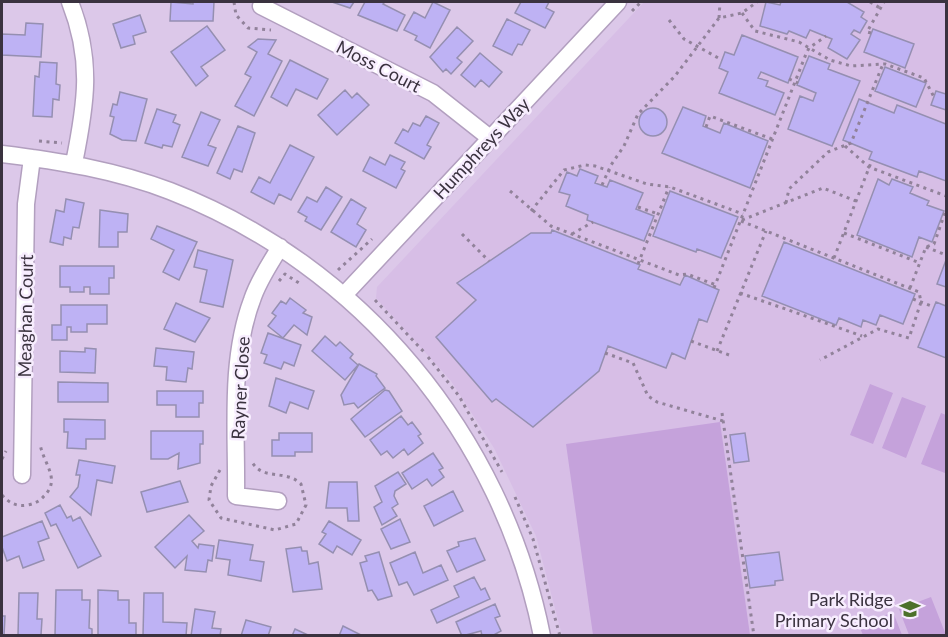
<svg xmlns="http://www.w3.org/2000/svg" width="948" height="637" font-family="Lato,sans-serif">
<rect width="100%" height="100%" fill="#dcc8e9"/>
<!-- built -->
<path fill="#d7bee6" d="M644,2H946V635H562L536,536L494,448L451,381L376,298L377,287Z"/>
<!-- green -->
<path fill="#c5a2db" d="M870,384L893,393L873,444L850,435Z
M902,397L926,406L906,458L882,448Z
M941,413L946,415L945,473L921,464Z
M720,422L750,635H593L566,444Z
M931,597L946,635H909L899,609Z
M893,612L902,635H863L859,626Z"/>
<!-- building -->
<path fill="#beb2f4" stroke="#958fb1" stroke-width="1.5" d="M171,2L193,4V2H214L213,21H170Z
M332,2H354L350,8Z
M365,2H385L383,4L405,15L397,31L358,15Z
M433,2L450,10L430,48L415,40L417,36L404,30L414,12L425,18Z
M521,2H549L546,8L554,12L545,28L515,13Z
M766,2L780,5L781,2H847L864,12L861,17L867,21L860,33L854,30L851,34L860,40L847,59L828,48L832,39L810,30L806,38L789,31L787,34L760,26Z
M140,15L146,32L133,36L135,44L121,48L113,24Z
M507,19L530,30L522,45L518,44L512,55L493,46Z
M26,23L43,24L41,57L2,55V34L25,35Z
M207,26L225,50L201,67L208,76L196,86L171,52Z
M457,27L473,41L457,58L462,62L451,74L446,69L443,72L430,57Z
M873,29L914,44L905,68L864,52Z
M742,35L798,57L788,83L761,72L758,78L768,81L766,86L784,93L775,115L719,93L728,72L719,68L725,52L734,55Z
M258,39L276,40L268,54L282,61L254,116L235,106L251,77L245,74L257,52L248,47Z
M480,53L502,72L489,87L481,80L475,87L461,75Z
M809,56L830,64L828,69L860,81L832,146L788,129L800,96L813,101L816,93L797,85Z
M290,60L328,79L317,99L296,89L287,106L271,97Z
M40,62L57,63L56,84L60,85L59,100L53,99L52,117L33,116L35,76L39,77Z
M885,67L926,83L916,107L875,91Z
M345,90L352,98L357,93L369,105L337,135L318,115Z
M936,91L946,94V110L931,105Z
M120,92L147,99L136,141L122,140L110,134L114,117L110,116L113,104L117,105Z
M859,99L894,113L897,105L946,124V181L919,171L917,177L869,159L872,152L843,140Z
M683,107L706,116L703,126L720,133L724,123L768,141L750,188L662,153Z
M639 122a14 14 0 1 1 28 0a14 14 0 1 1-28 0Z
M157,109L176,115L173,122L180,125L172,147L163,145L162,148L145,143Z
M201,112L220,120L208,145L216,148L208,166L182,157Z
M426,116L439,123L427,145L431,147L424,159L395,143L403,129L408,132L413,123L420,126Z
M238,126L255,133L242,172L234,169L230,179L217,173Z
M290,145L314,157L291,200L279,194L274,204L251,192L259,177L270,183Z
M390,155L405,162L401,169L405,171L396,188L363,171L370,157L385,165Z
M580,169L598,176L595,183L607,187L610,180L643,193L636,209L654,216L644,241L587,220L588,215L566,206L570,195L559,192L567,172L577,176Z
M878,179L889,185L892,179L913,187L910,193L929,201L927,205L944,211L932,242L919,237L912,257L857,235Z
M326,187L342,197L321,230L305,221L307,217L298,212L307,197L317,202Z
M670,191L738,217L721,258L697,249L696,252L653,236Z
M66,199L84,203L79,228L73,227L71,239L64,237L63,245L50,242L56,210L64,212Z
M351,199L366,208L357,224L366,230L356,247L331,232Z
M100,210L128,214L127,232H118V247H99Z
M157,226L197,242L179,280L163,272L174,250L151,239Z
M552,230L640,265L638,269L680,285L685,275L719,290L707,322L699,319L685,359L672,353L666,368L608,346L599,371L533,427L496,399L492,402L436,337L476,300L457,283L531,233H551Z
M784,242L915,294L903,324L880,315L876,325L863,320L861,327L839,318L836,325L762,296Z
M198,250L233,260L223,307L200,302L207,270L194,267Z
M946,260V287L937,284Z
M60,266H114V278H109V294H90V287H84V292H70V287H60Z
M290,298L306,310L303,313L312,317L307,335L294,325L283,338L268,326L276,316L272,313L281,301L286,304Z
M936,302L946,306V358L918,347Z
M176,303L210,318L195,342L164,329Z
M61,305H107V324H87V332H71V327H67V340H52V325H61Z
M268,333L301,345L294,366L284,362L281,369L264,363L267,355L261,353Z
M325,336L336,346L340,342L353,354L350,358L358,365L345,380L312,351Z
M85,348L96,349L95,373L60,372V351L85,352Z
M156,348L194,352L192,369L188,368L186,382L166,380L167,367L154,366Z
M359,364L377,374L376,376L385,388L358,408L354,403L344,405L341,395Z
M276,378L314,391L308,409L290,402L286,413L269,406Z
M58,382L108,383V402H58Z
M385,390L389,391L402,411L365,437L351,419Z
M157,391H203V403H199V417H176V405H157Z
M401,416L408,425L412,422L421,434L418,436L423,443L408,455L404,449L393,458L387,451L381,455L370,440Z
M64,419L105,420V439H86V449L67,448L68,432H64Z
M151,431H203V444H200V463L178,469L179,453L168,459H151Z
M279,433H312V452H295V456H272V440H279Z
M745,433L749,461L734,463L730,435Z
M433,453L443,468L439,470L444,477L432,486L427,479L412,489L402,473Z
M79,460L115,466L112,483L97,480L91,515L70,497L78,487L80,475H76Z
M398,472L406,484L395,491L394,496L398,504L392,508L397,516L382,525L374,507L382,502L375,486Z
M180,481L188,502L147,512L141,492Z
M329,482H357L359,521H348L347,508H326Z
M453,491L463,511L434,526L424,506Z
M60,505L67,518L71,516L73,521L80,517L101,556L78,568L56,524L51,526L45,513Z
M189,515L204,531L192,541L198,548L199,544L214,546L212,561L208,560L206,572L185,570L187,556L175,568L155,547Z
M400,519L410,542L391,549L381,529Z
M42,521L49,538L38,542L44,560L23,568L19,556L7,561L2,547V537Z
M329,521L361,540L352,555L337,546L333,553L319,544L326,534L322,532Z
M475,538L485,560L457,572L447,551L459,546L458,542Z
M219,540L253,545L250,560L264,562L261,581L228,575L230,560L216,558Z
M301,547L302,551H307L309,564L318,562L322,589L293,592L286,549Z
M379,552L392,596L378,600L372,590L368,591L360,563L367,561L365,556Z
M415,552L423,573L441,565L448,580L414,595L407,582L399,585L390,563Z
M779,552L783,580L775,581V585L750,588L745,556Z
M474,577L481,590L485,588L490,599L437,623L431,610L459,597L454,586Z
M56,590H82V600H90L89,628L92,629V636H55Z
M98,590L118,591V600H129V623H136V636H98Z
M19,593H38L37,619H42L41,635L18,636Z
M144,593H163V622L187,623L186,636H143Z
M495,604L500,616L495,618L501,631L492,636H482L481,631L462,636L456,622Z
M195,609L215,612L212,628L221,629L220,636H191Z
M2,616H5L4,636H2Z
M246,620L271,627L268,636H241Z
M343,626L361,635V636H339Z
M295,629L310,636H292Z"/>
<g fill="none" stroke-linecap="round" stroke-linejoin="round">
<!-- street casing -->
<g stroke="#b29fbf" stroke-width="19">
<path id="street" d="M70,2C93,60 86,104 74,163
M261,6L433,93L490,138
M2,154C59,161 115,170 170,191C361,265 502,435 542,636
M344,295L618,2
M22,475L26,204L32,158
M278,501L236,496C237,432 229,361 252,300C258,281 270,264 280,247"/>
</g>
<!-- path -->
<path stroke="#91829a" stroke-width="3" stroke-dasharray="3 4.5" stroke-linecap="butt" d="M234,2L236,15L248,28L271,30
M870,2L880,8
M632,11L641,2
M742,13L755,31L799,42L830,60L851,66L885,64L924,78L934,97
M719,18L720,2
M669,20L684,39L722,60
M871,33L867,32L884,2
M789,79L798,83
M706,127L710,116L772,139
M39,141L62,143
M845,146L869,167L946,196
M602,185L611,165L624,146L638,114L675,76L719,18L742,13L757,2
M510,191L551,226L679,275L687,274L716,285
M786,203L789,189L828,152L851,143L883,64
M638,207L658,214
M531,211L564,170L585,165L595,166L647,184L670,187L743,214
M742,220L823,188L856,201
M741,221L919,292L921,302L909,338L878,329L820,360
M844,233L920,263
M462,234L489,261
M572,234L593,222
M926,247L946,255
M834,258L872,160
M638,264L669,187
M338,270L372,239
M279,281L285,274L302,285
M714,288L806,54L809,48L826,36
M910,288L926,247L934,244L946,210
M740,293L862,336
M913,299L934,307
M375,300L424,352
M691,341L729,355
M717,351L766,231
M605,353L633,363L648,396L657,402L723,421
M428,357L459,396L502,472
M722,413L754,636
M2,459L6,451
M220,470L211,486L209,500L221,518L275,530L296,524L306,505L301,484C286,469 263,481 252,462
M2,495C9,503 17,507 27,505C34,504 40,501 44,496C62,479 42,462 40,443
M515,497L533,539L560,636"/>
<!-- street -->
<use href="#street" stroke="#fff" stroke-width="16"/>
</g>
<!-- icons -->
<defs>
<g id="school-bare" transform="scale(1.62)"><path d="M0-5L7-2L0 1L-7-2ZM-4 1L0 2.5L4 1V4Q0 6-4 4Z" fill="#4c712b" stroke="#f7edfe" stroke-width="2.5" paint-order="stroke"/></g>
</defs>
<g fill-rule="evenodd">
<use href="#school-bare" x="910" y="609"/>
</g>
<g text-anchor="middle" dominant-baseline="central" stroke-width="5" stroke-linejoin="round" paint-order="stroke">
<!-- street labels -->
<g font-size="18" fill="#3a323f" stroke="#f7edfe">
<text transform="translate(379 66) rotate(27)">Moss Court</text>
<text transform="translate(481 148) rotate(-47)">Humphreys Way</text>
<text transform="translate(25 316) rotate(-89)">Meaghan Court</text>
<text transform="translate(240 388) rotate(-87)">Rayner Close</text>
</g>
<!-- poi labels -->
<g font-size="18" fill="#3a323f" stroke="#f7edfe" text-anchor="end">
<text x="893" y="599">Park Ridge<tspan x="893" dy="21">Primary School</tspan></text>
</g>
</g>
<!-- border -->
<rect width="948" height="637" fill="none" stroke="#3a323f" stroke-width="6"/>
</svg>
